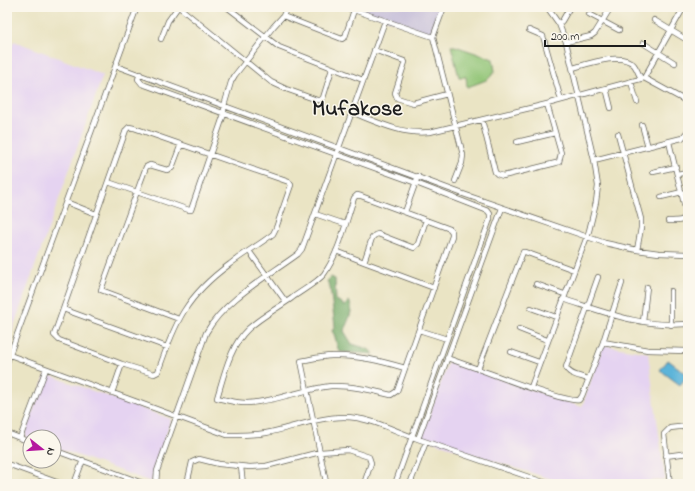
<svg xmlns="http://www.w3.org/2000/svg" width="695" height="491" font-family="'Indie Flower',sans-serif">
<rect width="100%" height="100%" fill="#fbf7ec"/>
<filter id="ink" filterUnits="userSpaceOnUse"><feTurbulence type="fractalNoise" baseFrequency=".025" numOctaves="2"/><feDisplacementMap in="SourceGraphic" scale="8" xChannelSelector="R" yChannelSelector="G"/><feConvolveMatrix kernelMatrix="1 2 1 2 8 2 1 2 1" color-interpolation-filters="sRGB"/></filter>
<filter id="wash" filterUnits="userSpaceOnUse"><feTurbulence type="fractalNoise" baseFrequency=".012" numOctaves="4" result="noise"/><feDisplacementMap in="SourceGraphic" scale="16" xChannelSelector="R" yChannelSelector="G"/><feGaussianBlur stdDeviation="0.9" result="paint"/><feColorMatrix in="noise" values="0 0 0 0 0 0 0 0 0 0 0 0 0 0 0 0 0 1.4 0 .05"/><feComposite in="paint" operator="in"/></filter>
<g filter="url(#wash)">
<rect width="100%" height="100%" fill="#eae4c4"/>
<!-- built -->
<path fill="#e5d3f1" d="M14,41L103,75L7,345V59Z
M603,345L648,353L665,479L631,484H567L421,438L448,363L450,361L582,407Z
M46,374L171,419L151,482L54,447V437H30V439L26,437L25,433Z"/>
<!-- industrial -->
<path fill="#c7c0d9" d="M351,7H441L431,35Z"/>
<!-- green -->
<path fill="#91c476" stroke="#567049" d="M451,46H455L493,59L495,71C493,73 491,77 488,79C487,80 468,87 467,87L466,77H459Z"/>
<!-- forest -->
<path fill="#74aa67" stroke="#486342" d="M331,277L335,279L336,300L342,303L344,307L349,301C355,310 347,322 344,331L352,344L368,349L374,354L340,352C335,346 337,337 332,331L335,326L330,287L327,281Z"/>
<!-- water -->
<path fill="#5cb4d9" stroke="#3c687a" d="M668,360L688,375L680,385L660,370Z"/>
</g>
<g filter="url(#ink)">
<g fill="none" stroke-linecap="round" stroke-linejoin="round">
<!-- minor casing -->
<g stroke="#646257" stroke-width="6">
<path id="minor" d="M179,7L271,82L286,89L317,100H320L323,98L332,69
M227,7L279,47L363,80
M345,7L433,37
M444,7L433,37L463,155L462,163L455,181
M629,7L632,9
M589,14L619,30
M283,16L342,39L345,37L355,7
M654,20L687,40
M559,24L562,21L570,7
M529,30L543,36L561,100
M161,39L168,21L178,7
M566,42L591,36L595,33L611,7
M643,43L675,63
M374,50L404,61L405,62L395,93L397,98L413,103L447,94
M116,66L466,195L605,243L637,250L659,253L688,254
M573,68C587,64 622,51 634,65C637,69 639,75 641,79
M140,74L138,79L142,84L145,85L416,183L488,211L490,214V219L395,484
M644,78L684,7
M631,82L637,102
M606,88L611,108
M351,112C377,122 402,135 430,132L547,104L644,78L688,102
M482,120L495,172L497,174L503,176L556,163L559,162L561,153L547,104
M642,125L648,147
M129,127L134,128L289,182L291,185L276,228L273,234C259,245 244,253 230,264C186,296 175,322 158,372L154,374L122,364L59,340L54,335L126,130Z
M618,134L641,219V228L637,250
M517,142L555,133
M594,160L682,138L688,131
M653,172L676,167
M677,174L688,172
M108,182L189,210H191L224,114V106L231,82L235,75L273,27L283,16L287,7
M357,195L361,196L450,229L452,232V236L397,391L391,395C372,390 351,385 331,386C303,389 275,402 247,403C236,403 227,400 217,398C224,375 230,346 248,329C261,317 278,308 292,298C301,291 318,282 324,274C339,253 346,222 354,198Z
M661,197L682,192
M66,202L96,214
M405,212L418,176
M315,214L345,224
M668,221C675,221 683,222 687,216L669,142
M249,251L286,302
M336,251L364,262L372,238L375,235L378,234L414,248L418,244L426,220
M364,262L434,288
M536,284L564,294
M671,291V325
M563,299C607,313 640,327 688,324
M531,308L556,317
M63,309L167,347
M179,319L101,290L146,167L150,165L167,170L172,168L181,144
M643,322L647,287
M519,329L547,340
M419,330L447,339
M603,342L648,350L688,351
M511,352L539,362
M7,354L227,435C240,435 253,435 266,433C292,428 318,417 344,417C370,417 394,431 418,439L502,208
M447,358L478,369L523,252H525L574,270
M7,362L137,7
M478,369C495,375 566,403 579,400L582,396L603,342L622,283
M588,379C581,376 568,375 566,367L598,277
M531,387L589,231L596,202L598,186L594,160L566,42L559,24L547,7
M112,393L122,364
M7,433L30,442
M20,438L46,369
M418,439L549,484
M54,450L145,484
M666,456L688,453
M241,467L243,484
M7,468L10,465L62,484
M74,484L83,460
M156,484L157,471L206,333C225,299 267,277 298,254L302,249L385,21
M187,484L192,462L199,459L219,464L250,467L266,466L320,452L348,450L369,457L371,463L364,484
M318,484L326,482
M328,484L326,482L301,361C311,359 322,356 332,356C357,355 381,361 405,368
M410,484L426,442
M442,484L445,483L448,484
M670,484L664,434L670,428L688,426
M684,484L688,483"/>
</g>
<!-- minor -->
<use href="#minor" stroke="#fff" stroke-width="4.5"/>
</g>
</g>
<g text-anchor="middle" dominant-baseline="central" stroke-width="3" stroke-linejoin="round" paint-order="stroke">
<!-- district labels -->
<g font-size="22" font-weight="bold" fill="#1c1c1c" stroke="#fbf7ec">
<text x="357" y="110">Mufakose</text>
</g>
</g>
<!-- margin -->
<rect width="695" height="491" fill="none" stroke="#fbf7ec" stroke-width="24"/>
<!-- north arrow -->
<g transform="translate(42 449) rotate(107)"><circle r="19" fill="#fbf7ec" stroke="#a29f99"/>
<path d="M0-3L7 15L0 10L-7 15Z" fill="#b5179e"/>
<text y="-6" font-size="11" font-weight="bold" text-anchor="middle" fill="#1c1c1c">N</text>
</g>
<!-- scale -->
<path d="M545 40v6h100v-6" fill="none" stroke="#1c1c1c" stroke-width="2"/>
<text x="551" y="40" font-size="12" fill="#1c1c1c" stroke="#fbf7ec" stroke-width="3" paint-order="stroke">200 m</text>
</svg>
